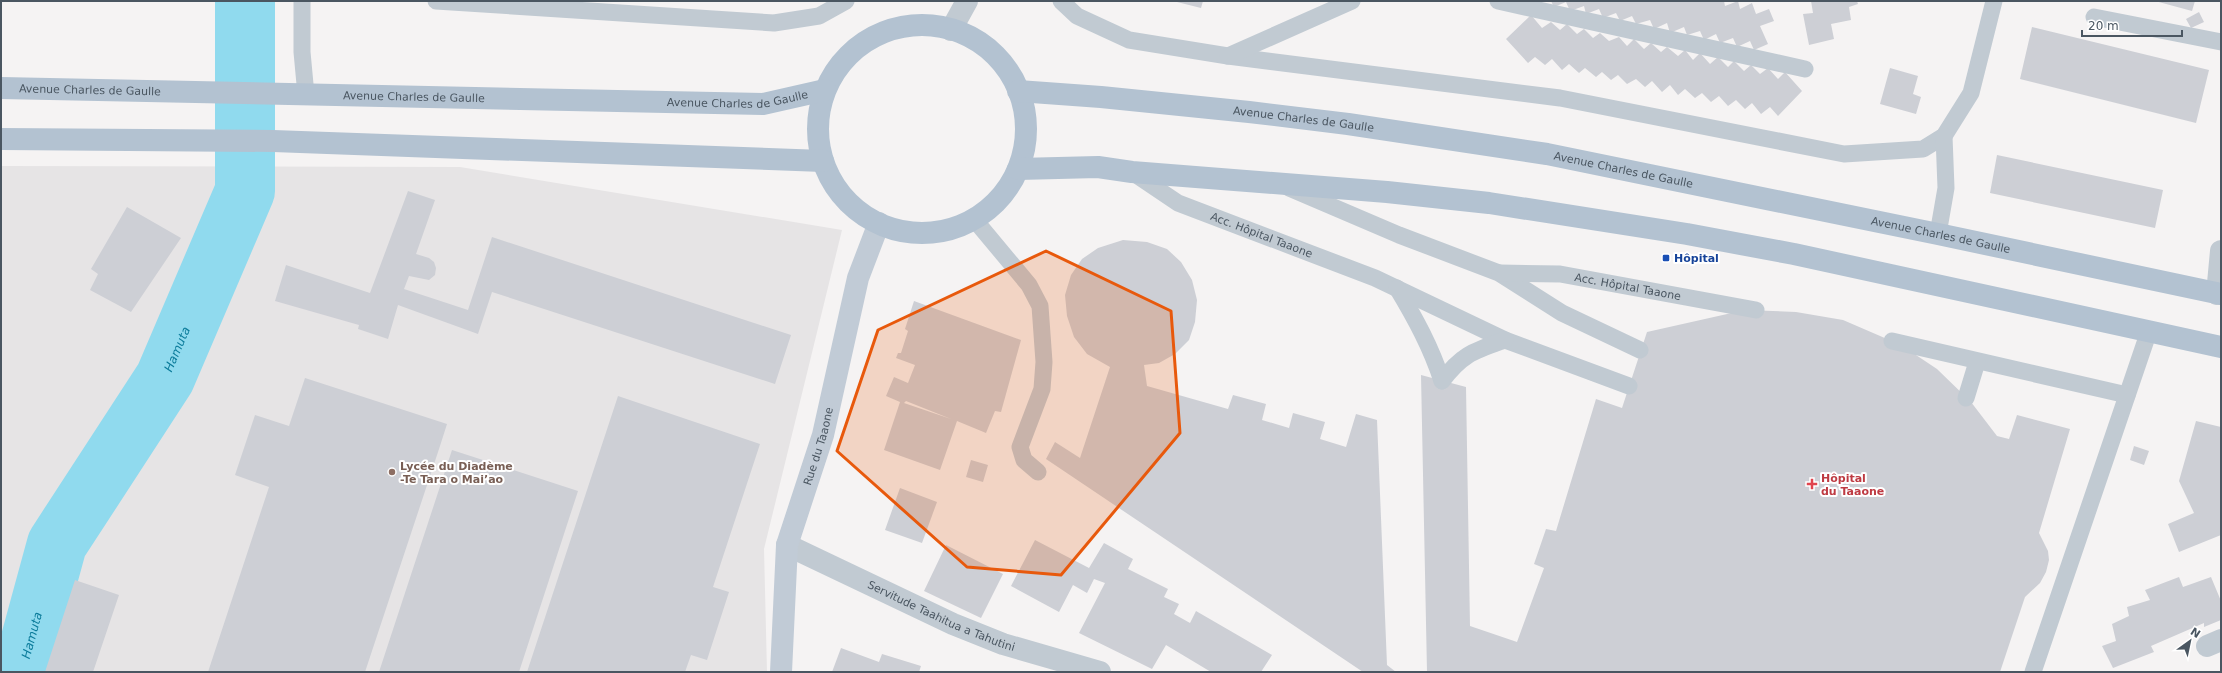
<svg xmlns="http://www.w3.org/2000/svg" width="2222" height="673" font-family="'DejaVu Sans',sans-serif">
<rect width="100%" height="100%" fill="#f5f3f3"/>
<!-- education -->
<path fill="#e6e4e5" d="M1,166L460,167L842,230L764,549L767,672H1Z"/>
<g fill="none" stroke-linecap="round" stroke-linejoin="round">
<!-- river -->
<path stroke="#90daee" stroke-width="60" id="s1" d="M22,672L57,544L165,378L245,191V1"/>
</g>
<!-- building -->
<path fill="#cdcfd5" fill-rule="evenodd" d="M1173,1H1203L1201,8Z
M1551,1H1724L1725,6L1738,1L1740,9L1752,3L1756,14L1769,9L1774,21L1760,26L1768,44L1754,50L1750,41L1737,47L1733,38L1720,43L1716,34L1704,40L1700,31L1687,35L1684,27L1670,33L1667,23L1654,29L1650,20L1636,24L1632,16L1620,21L1616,13L1603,18L1599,9L1586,14L1584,6L1570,11L1566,2L1554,7Z
M1811,1H1857L1858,4L1849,7L1851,20L1831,24L1834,39L1809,45L1803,14L1813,13Z
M2155,1H2195L2192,11Z
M2199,12L2204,22L2191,28L2186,19Z
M1531,15L1542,28L1551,22L1560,30L1567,24L1577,34L1584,29L1593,38L1600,33L1609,41L1619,37L1627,46L1634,39L1644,49L1651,43L1661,52L1667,47L1678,56L1685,50L1693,60L1700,53L1710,64L1718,57L1728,67L1734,61L1744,71L1751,65L1760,74L1768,68L1778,79L1785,72L1802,91L1778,116L1770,107L1761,114L1752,103L1745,109L1736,100L1728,106L1719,96L1711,102L1702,93L1695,98L1685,89L1678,95L1670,85L1662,92L1652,81L1645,87L1636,79L1627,84L1618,75L1611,80L1602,72L1596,77L1585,68L1579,73L1569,64L1562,70L1552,59L1545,65L1535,57L1528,63L1506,39Z
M2032,27L2209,70L2196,123L2020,79Z
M1890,68L1918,76L1913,94L1921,97L1916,114L1880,104Z
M1997,155L2163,190L2155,228L1990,193Z
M408,191L435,200L416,254L429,258L434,262L436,268L435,275L429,280L409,276L404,289L468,310L492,237L791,335L775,384L492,292L478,334L398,305L388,339L358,329L359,325L275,301L286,265L370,293Z
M127,207L181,238L131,312L90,290L98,274L91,269Z
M1123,240L1147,242L1167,249L1181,262L1192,280L1197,300L1195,322L1189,340L1175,354L1159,363L1144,365L1147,386L1228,409L1233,395L1266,404L1262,420L1289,428L1293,413L1325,422L1320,439L1346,447L1356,414L1377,420L1387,665L1396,672H1363L1046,459L1055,442L1080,458L1110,367L1087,354L1074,337L1067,316L1065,295L1071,275L1082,259L1098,248Z
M914,301L1021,340L1001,412L995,411L986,433L957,421L940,470L884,450L900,402L886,396L894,377L908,383L915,365L896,358L898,353H901L908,331L905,329ZM906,401L951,419L904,403Z
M1745,310L1796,312L1843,320L1901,345L1937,369L1971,402L1997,436L2009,439L2017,415L2070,429L2039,533L2048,551L2049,560L2046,572L2040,583L2025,597L2000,672H1427L1421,375L1466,387L1470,626L1517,642L1544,568L1534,564L1546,529L1556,531L1596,399L1622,408L1647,332Z
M305,378L447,424L440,446L365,672H208L269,487L235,475L255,415L289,426Z
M618,396L760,444L713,587L729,592L707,660L691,655L685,672H527Z
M2196,421L2221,427V535L2179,552L2168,524L2194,513L2179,481Z
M2134,446L2149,451L2144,465L2130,460Z
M452,450L578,491L519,672H379Z
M971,460L988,465L983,482L966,477Z
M900,488L937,502L922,543L885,530Z
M1035,540L1089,568L1104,543L1133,559L1128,569L1168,589L1164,597L1179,604L1174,614L1190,623L1196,611L1272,655L1261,672H1211L1166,645L1152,669L1079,633L1105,583L1094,579L1087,593L1073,585L1059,612L1011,586Z
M946,545L1003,574L981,618L924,591Z
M2179,577L2183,587L2211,577L2221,601V620L2204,627V623L2151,646L2154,652L2113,668L2102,646L2116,641L2112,624L2129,616L2127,607L2150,600L2145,590Z
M75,580L119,595L93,672H45Z
M841,648L879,662L882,654L921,666L919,672H832Z"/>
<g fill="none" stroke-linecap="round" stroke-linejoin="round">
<!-- service -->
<g stroke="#c1cad2" stroke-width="17">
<path d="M302,1V52L306,95"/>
<path d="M436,1L774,23L819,16L846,1"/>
<path d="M1061,1L1077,16L1129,40L1228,56L1560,98L1844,154L1923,149L1944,136L1971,93L1994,1"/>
<path d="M1498,1L1805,69"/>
<path d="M2094,17L2221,42"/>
<path d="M1228,56L1352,1"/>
<path id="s2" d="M1132,172L1178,203L1375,278L1505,340L1629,386"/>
<path d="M1289,188L1399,235L1499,273L1562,313L1640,350"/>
<path d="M974,219L1029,285L1040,306L1044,362L1042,389L1020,447L1024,460L1038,472"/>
<path d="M1938,234L1946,188L1944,136"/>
<path id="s3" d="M1500,273L1560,274L1756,310"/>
<path d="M1397,288C1415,318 1431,347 1442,381"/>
<path d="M1892,341L2127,395"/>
<path d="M1442,381C1462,354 1474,351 1505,340"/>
<path d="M1966,398L1977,362"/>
<path d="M2033,672L2149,331"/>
</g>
<!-- minor -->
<g stroke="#c1cad2" stroke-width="22">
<path d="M951,30L967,1"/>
<path d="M2217,294L2221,251"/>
<path id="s4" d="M787,545L953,624L1003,644L1100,672"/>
<path d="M2207,646L2221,640"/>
</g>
<!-- secondary -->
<path stroke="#c1cbd6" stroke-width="22" id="s5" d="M781,672L787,545L823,435L858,278L879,223"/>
<!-- primary -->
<g stroke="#b3c2d1" stroke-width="22">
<circle cx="922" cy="129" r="104"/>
<path id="s6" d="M1,88L763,104L825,90"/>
<path id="s7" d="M1018,91L1101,97L1249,112L1348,124L1547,154L1938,234L2221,294"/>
<path d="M1,139L273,141L823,161"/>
<path d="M1018,169L1098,167L1132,172L1387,192L1489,203L1687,234L1794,254L2221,347"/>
</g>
</g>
<!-- marked area -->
<path fill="#e8590c" fill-opacity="0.2" stroke="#e8590c" stroke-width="3" stroke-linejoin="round" d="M1046,251L1171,311L1180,433L1061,575L967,567L837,451L878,330Z"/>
<!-- markers -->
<rect fill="#1a4fb4" stroke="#fff" stroke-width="1.5" x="1662" y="254" width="8" height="8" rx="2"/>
<circle fill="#8d6e63" stroke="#fff" stroke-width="1.5" cx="392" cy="472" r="4"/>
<path fill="#e0444e" stroke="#fff" stroke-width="1.5" d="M1810 478h4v4h4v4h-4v4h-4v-4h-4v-4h4z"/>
<g text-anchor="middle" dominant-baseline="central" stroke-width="4" stroke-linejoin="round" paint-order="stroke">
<!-- street labels -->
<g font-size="11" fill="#4a5661" stroke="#fff">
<text stroke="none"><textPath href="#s6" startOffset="89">Avenue Charles de Gaulle</textPath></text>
<text stroke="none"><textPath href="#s6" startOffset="413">Avenue Charles de Gaulle</textPath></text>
<text stroke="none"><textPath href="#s6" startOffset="737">Avenue Charles de Gaulle</textPath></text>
<text stroke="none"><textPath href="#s7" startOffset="287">Avenue Charles de Gaulle</textPath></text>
<text stroke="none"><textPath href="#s7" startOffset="611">Avenue Charles de Gaulle</textPath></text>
<text stroke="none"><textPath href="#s2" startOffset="145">Acc. Hôpital Taaone</textPath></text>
<text stroke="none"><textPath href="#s7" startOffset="935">Avenue Charles de Gaulle</textPath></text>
<text stroke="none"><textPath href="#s3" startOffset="129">Acc. Hôpital Taaone</textPath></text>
<text stroke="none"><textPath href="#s5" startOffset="231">Rue du Taaone</textPath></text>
<text stroke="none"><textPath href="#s4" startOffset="170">Servitude Taahitua a Tahutini</textPath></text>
</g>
<!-- transit labels -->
<g font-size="11" font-weight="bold" fill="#164399" stroke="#fff" text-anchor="start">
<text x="1674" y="258">Hôpital</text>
</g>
<!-- education labels -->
<g font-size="11" font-weight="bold" fill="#785e54" stroke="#fff" text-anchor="start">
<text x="400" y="466">Lycée du Diadème<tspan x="400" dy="13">-Te Tara o Mai’ao</tspan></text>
</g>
<!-- health labels -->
<g font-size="11" font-weight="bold" fill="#be3a42" stroke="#fff" text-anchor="start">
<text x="1821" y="478">Hôpital<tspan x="1821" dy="13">du Taaone</tspan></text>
</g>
<!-- water labels -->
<g font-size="12" font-style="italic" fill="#0c7c9b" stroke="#fff">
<text stroke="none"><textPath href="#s1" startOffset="362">Hamuta</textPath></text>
<text stroke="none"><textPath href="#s1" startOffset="38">Hamuta</textPath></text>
</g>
</g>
<!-- border -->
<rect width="2222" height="673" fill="none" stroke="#4a5661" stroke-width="4"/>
<!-- north arrow -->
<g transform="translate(2190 641) rotate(33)" stroke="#ffffff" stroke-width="3" paint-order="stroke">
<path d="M0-3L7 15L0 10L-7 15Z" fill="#4a5661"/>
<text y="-6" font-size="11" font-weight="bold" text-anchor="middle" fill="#4a5661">N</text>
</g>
<!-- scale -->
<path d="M2082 30v6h100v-6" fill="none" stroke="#4a5661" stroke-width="2"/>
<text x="2088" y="30" font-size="12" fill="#4a5661" stroke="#ffffff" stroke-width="3" paint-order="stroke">20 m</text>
</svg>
